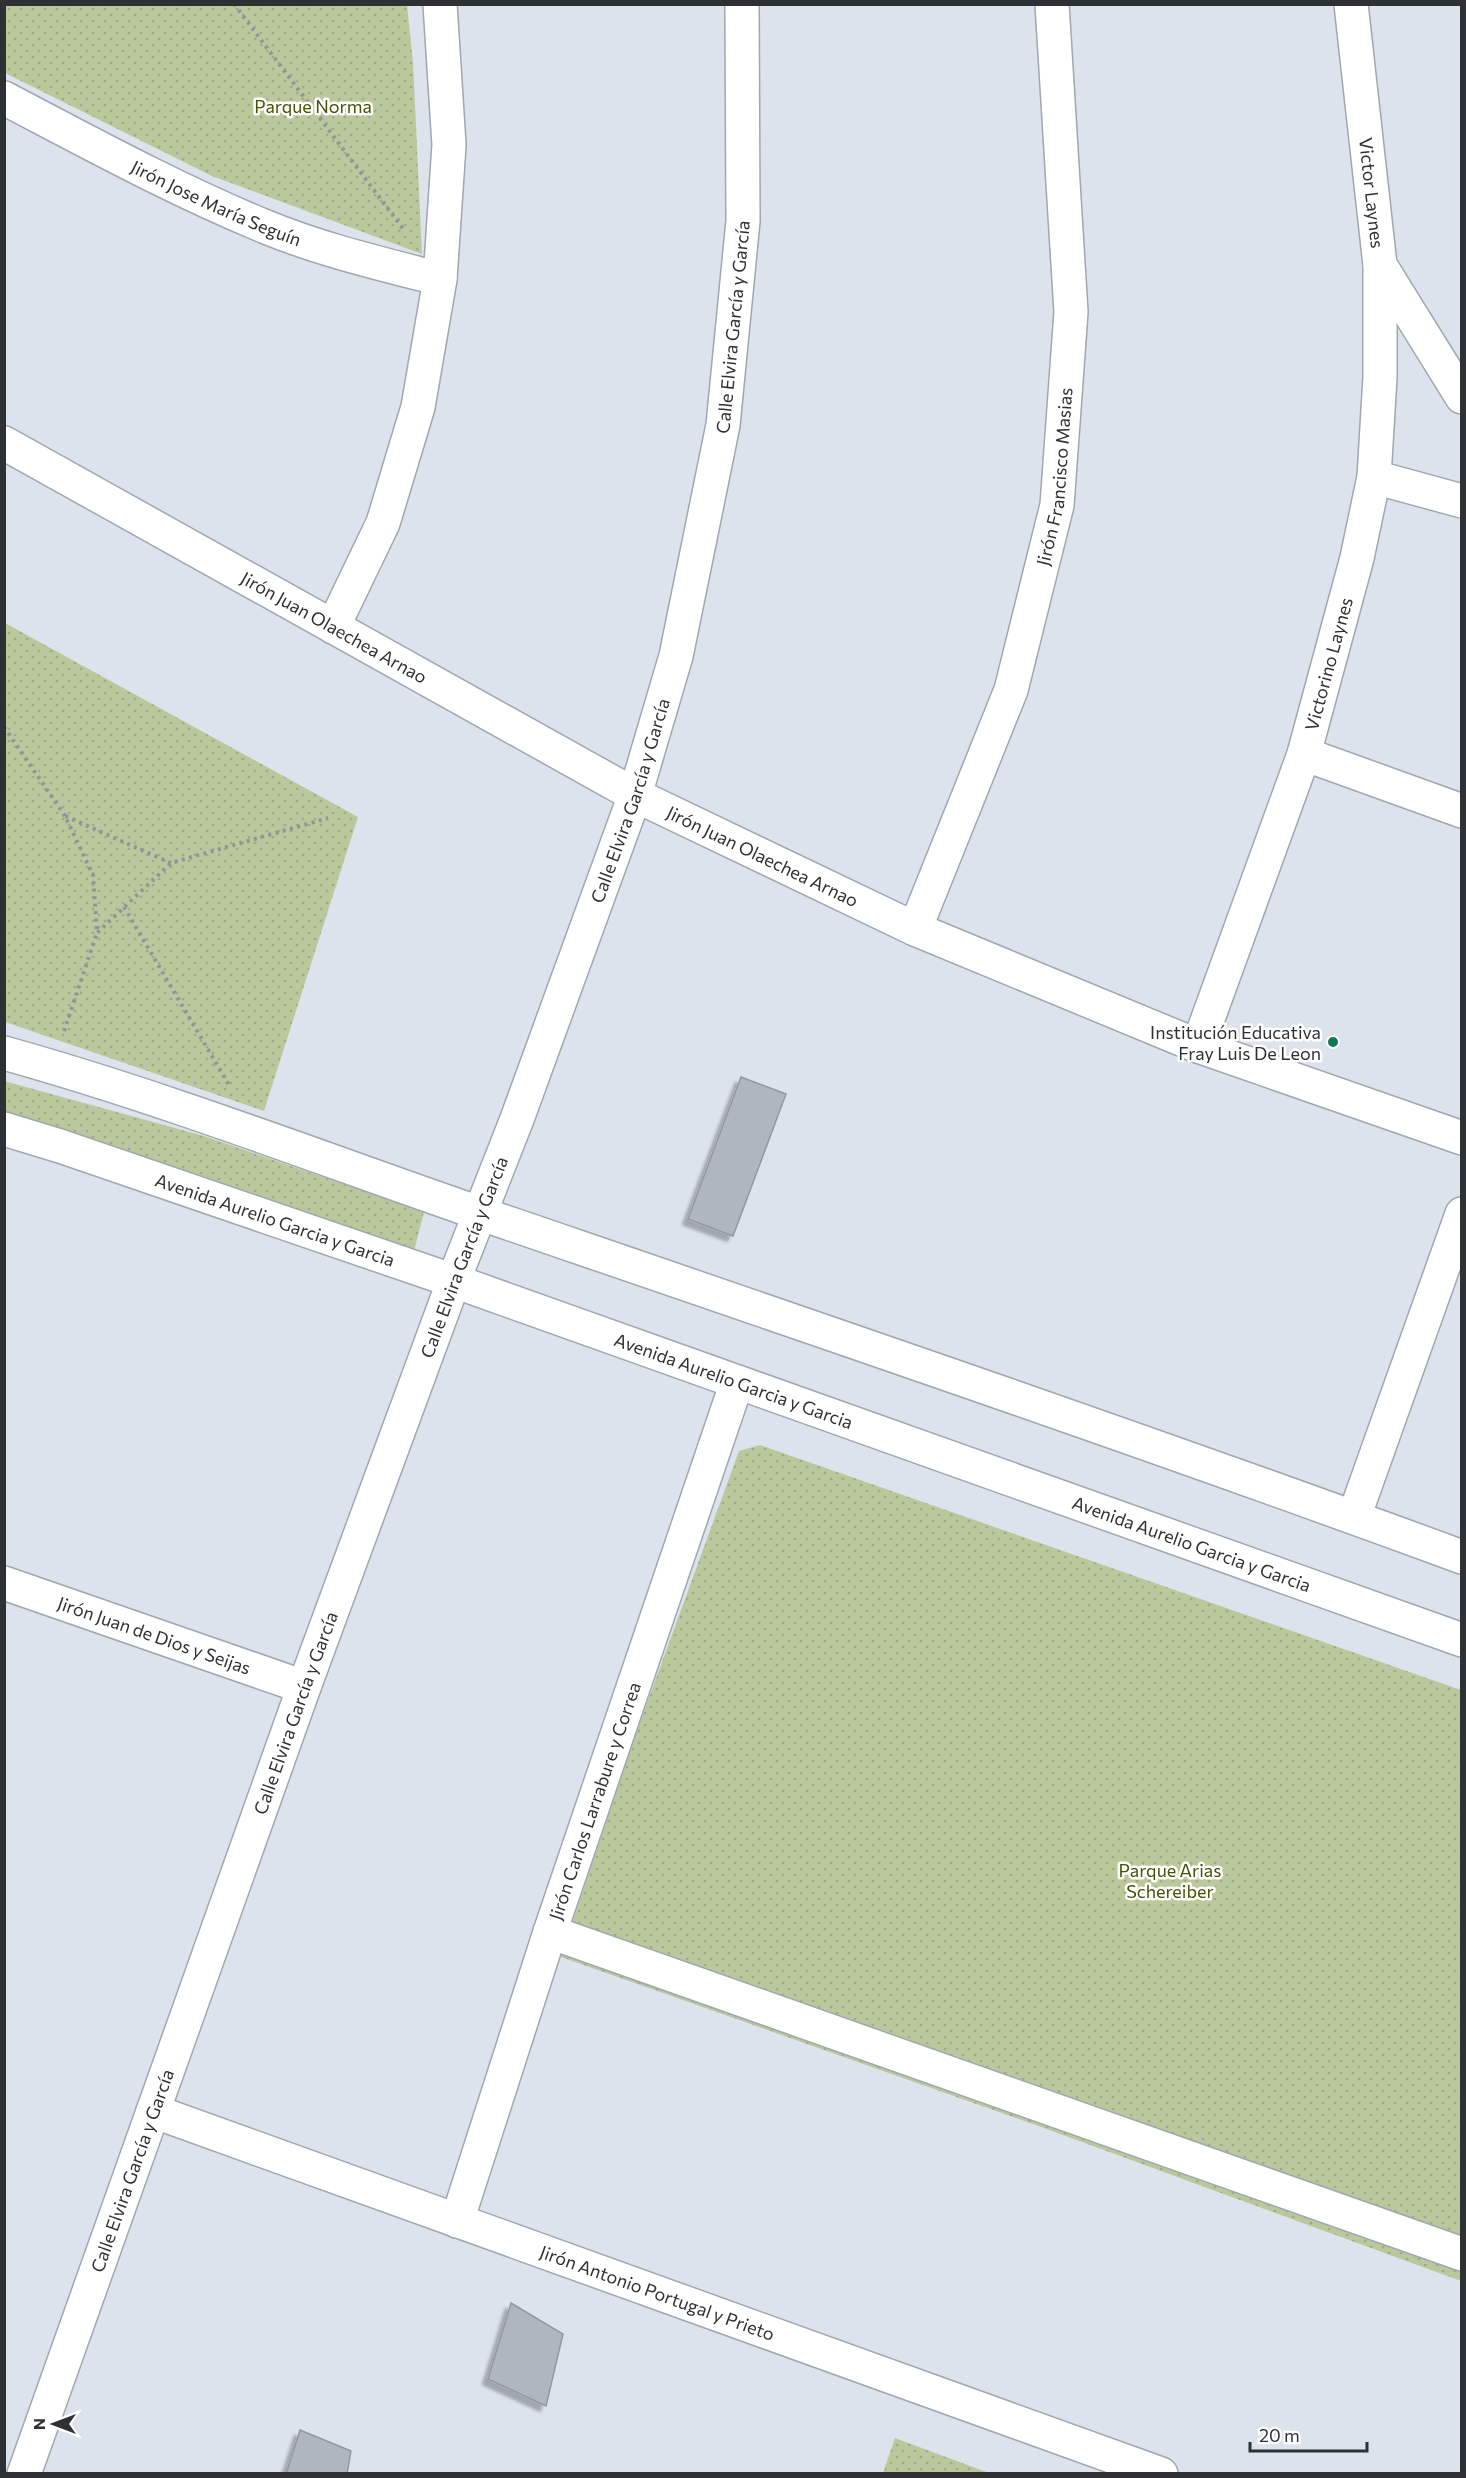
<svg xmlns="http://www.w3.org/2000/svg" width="1466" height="2478" font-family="Commissioner,sans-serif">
<defs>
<pattern id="grass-dots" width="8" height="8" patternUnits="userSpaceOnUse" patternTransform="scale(1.5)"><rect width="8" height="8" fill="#bac89c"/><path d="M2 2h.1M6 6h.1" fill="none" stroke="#a0ac87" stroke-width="1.8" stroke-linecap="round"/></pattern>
<filter id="shadow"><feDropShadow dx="-5.5" dy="5.5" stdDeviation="1.5" flood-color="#0004"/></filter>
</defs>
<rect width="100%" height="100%" fill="#dde3ec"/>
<!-- grass -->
<path fill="url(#grass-dots)" d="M4,5H407L413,63L422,254L212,176L5,73Z
M5,623L358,817L264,1111L5,1022Z
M4,1081L204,1136L424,1212L414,1251L191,1173L5,1114Z
M760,1445L1461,1690V2281L1033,2124L561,1957L631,1747L739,1451Z
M895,2438L989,2473H883Z"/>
<!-- building -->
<path fill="#b0b6be" stroke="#9398a0" stroke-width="1.5" filter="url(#shadow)" d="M741,1077L786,1094L733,1236L688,1219Z
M511,2303L563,2334L546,2406L488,2379Z
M300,2430L351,2451L347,2474H286Z"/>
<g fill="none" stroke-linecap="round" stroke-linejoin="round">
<!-- street casing -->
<g stroke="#a1a7af" stroke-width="36">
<g id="street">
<path id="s1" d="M1351,4L1380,265L1462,397"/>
<path id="s2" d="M4,98C90,143 176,190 266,227C322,250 382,264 440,279"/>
<path id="s3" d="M4,443L635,795L915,929L1198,1046L1462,1138"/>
<path d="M1374,477L1462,501"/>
<path d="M333,627L383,523L418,407L440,279L449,145L440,4"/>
<path d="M1304,754L1462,811"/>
<path id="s4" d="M915,929L1011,690L1057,505L1071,312L1052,4"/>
<path id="s5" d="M1198,1046L1304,754L1357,558L1374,477L1380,377V265"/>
<path d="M1354,1517L1462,1214"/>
<path id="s6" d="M4,1583L304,1687"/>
<path d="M550,1932L1462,2254"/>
<path id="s7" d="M153,2111L1161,2474"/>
<path id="s8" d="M457,2221L550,1932L737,1382"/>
<path id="s9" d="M24,2474L304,1687L460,1264L517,1119L635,795L676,656L723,425L743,221L742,4"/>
</g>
</g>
<!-- secondary casing -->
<g stroke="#a1a7af" stroke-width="36">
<g id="secondary">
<path d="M4,1053C176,1101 343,1167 511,1224C829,1333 1146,1441 1462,1557"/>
<path id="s10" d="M4,1129L60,1146L454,1281L1462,1640"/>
</g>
</g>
<!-- path -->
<path stroke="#90959b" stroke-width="4" stroke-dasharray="3 4.5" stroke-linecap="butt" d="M234,4L404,230
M4,727L65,816
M171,863L65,816L93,875L97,933L171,863L328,818
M124,907L229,1085
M64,1031L97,933"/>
<!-- street -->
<use href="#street" stroke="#fff" stroke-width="33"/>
<!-- secondary -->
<use href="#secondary" stroke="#fff" stroke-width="33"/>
</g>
<!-- markers -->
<circle fill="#0d7a54" stroke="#fff" stroke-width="2" cx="1333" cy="1042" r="6"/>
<g text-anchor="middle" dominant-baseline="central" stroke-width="5" stroke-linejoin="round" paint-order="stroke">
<!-- park labels -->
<g font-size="18" fill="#435303" stroke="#fff">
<text x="313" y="106">Parque Norma</text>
<text x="1170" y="1870">Parque Arias<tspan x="1170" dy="21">Schereiber</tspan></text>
</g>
<!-- street labels -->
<g font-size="18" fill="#2e3134" stroke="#fff">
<text stroke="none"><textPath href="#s1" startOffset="190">Victor Laynes</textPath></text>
<text stroke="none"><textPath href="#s2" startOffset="237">Jirón Jose María Seguín</textPath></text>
<text stroke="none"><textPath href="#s9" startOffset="2266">Calle Elvira García y García</textPath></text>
<text stroke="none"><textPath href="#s4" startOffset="476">Jirón Francisco Masias</textPath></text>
<text stroke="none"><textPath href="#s3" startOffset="378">Jirón Juan Olaechea Arnao</textPath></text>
<text stroke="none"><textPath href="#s5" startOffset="404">Victorino Laynes</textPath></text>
<text stroke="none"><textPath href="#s9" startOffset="1780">Calle Elvira García y García</textPath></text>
<text stroke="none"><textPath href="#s3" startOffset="864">Jirón Juan Olaechea Arnao</textPath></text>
<text stroke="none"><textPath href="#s10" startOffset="286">Avenida Aurelio Garcia y Garcia</textPath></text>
<text stroke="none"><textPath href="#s9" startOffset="1294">Calle Elvira García y García</textPath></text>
<text stroke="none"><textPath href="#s10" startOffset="772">Avenida Aurelio Garcia y Garcia</textPath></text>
<text stroke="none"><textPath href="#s10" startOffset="1258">Avenida Aurelio Garcia y Garcia</textPath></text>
<text stroke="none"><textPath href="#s6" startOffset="159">Jirón Juan de Dios y Seijas</textPath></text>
<text stroke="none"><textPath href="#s9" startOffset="808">Calle Elvira García y García</textPath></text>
<text stroke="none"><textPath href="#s8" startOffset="442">Jirón Carlos Larrabure y Correa</textPath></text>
<text stroke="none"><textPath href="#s9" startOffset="322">Calle Elvira García y García</textPath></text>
<text stroke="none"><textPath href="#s7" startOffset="536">Jirón Antonio Portugal y Prieto</textPath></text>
</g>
<!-- poi labels -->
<g font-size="18" fill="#2e3134" stroke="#fff" text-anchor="end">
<text x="1321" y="1032">Institución Educativa<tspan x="1321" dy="21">Fray Luis De Leon</tspan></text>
</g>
</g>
<!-- border -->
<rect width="1466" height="2478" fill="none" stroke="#2e3134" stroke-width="12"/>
<!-- north arrow -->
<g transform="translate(54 2424) rotate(270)" stroke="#ffffff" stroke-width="4.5" paint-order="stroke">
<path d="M0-4.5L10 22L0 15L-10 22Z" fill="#2e3134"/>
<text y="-9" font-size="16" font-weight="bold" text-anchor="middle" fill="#2e3134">N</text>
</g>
<!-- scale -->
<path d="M1250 2442v9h117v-9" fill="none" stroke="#2e3134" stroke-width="3"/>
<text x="1259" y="2442" font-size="18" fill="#2e3134" stroke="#ffffff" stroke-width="4.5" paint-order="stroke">20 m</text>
</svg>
